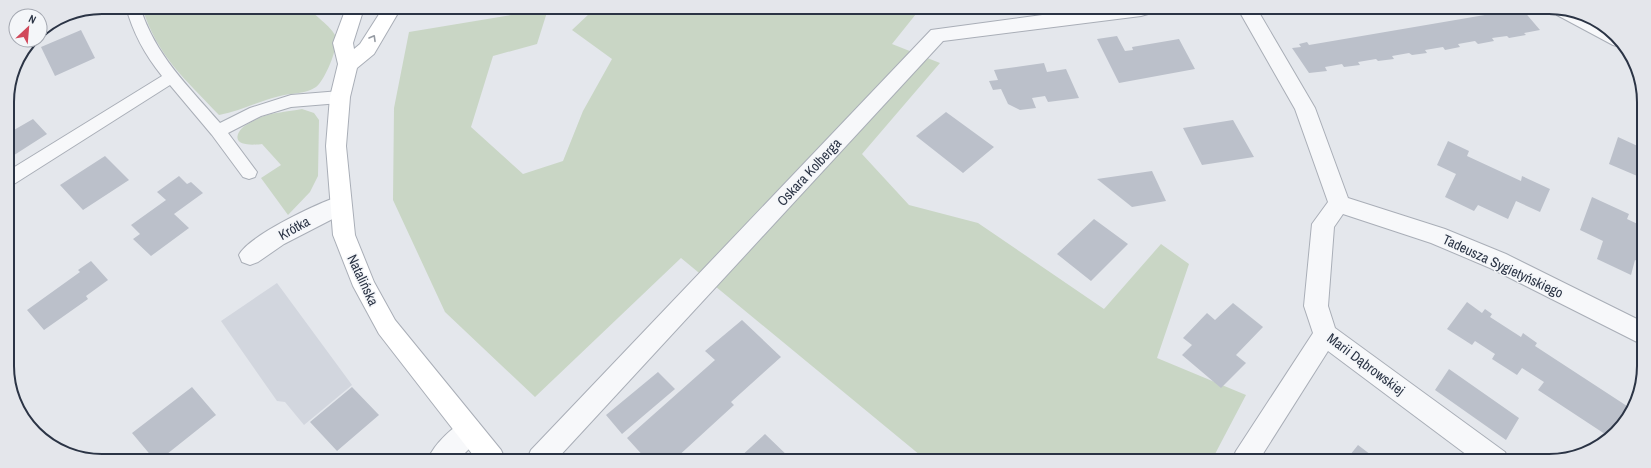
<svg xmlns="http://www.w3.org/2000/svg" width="1651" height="468" font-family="'Archivo Narrow',sans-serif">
<rect width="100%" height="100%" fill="#e4e7ec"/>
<!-- built -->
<path fill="#d2d6de" d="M277,283L352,385L304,425L285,402L277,401L221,321Z"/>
<!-- green -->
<path fill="#c9d6c5" d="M142,7H306C314,14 331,27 335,35C340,45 325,80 316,87C306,94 291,93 280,96C259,101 241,111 219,115C185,79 157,56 142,7Z
M623,8L920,9L892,44L940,63L862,154L909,205L978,223L1104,309L1161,244L1189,264L1157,358L1246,395L1215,454L1224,460H926L681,258L535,397L445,312L393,200L394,108L409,32L548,9L537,44L493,56L471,127L523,174L563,161L583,111L612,59L572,30L590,13Z
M302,109L314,113L319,120L318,176L310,192L288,215L261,178L281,165L262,144C255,145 231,147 239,132C242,126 253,121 259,118C272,112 288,112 302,109Z"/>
<!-- building -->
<path fill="#bbc0ca" d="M1514,10H1523L1540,30L1524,33L1526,35L1509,38L1507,36L1492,38L1494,41L1478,44L1475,41L1458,44L1460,47L1445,50L1443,47L1425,50L1427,53L1412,55L1409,53L1392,56L1394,59L1378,61L1376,59L1358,62L1360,65L1344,67L1342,64L1325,67L1327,71L1309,73L1292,48L1301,47L1299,44L1307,42L1309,45Z
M81,30L95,58L55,76L41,47Z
M1117,36L1125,51L1133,50L1132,47L1179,39L1195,69L1119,83L1097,39Z
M1044,63L1047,72L1066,69L1079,98L1048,102L1045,96L1032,98L1036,108L1020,110L1008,104L1001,89L993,90L989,81L998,80L994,70Z
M946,112L994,147L963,173L916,136Z
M33,119L47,134L8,159L7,134Z
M1233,120L1254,157L1202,165L1183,128Z
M1618,137L1642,148V178L1609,164Z
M1448,141L1469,151L1467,156L1521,181L1522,176L1550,189L1540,212L1516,201L1508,219L1478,205L1474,211L1445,197L1456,174L1437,165Z
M105,156L129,180L83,210L60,185Z
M1152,171L1166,201L1132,207L1097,179Z
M179,176L187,184L191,182L203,193L174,214L189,228L151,256L133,239L140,234L131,225L166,200L157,192Z
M1592,197L1629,214L1627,219L1642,226L1641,263L1635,260L1631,275L1597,259L1603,241L1580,230Z
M1094,219L1128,244L1091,281L1057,254Z
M91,261L108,280L86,296L88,299L44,330L27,310L80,272L78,270Z
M1467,302L1482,313L1485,309L1492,314L1490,317L1521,337L1523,333L1537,343L1535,346L1630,408L1611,438L1538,390L1544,382L1522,368L1517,375L1492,359L1495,354L1475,341L1472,345L1447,329Z
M1233,303L1263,327L1236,355L1246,363L1221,388L1182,355L1192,345L1183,338L1207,313L1215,320Z
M742,320L781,357L731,402L734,405L675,459H646L627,438L715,360L705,351Z
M1449,369L1519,418L1506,440L1435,390Z
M658,372L675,389L622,434L606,415Z
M192,387L216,415L162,458H153L132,433Z
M352,387L379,415L337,451L310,422Z
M765,434L791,459H738Z
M1358,445L1375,458V460H1346Z"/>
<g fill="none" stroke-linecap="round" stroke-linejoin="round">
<!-- lane casing -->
<g stroke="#a9aeb7" stroke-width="2">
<path id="lane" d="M126,7H140C155,55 188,86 220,123L250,108L291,95L340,91L345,93L348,97L345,101L340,103L291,107L261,116L228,133L257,172L255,177L249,179L243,177L212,135L170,85L14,184L8,186V171L162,76C145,55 133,33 126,7Z"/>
</g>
<!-- street casing -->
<g stroke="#a9aeb7" stroke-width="2">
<path id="street" d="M1087,9H1150L1148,14L1141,16L943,41L557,459H527L531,450L931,30Z
M1238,9H1257L1315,108L1348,198L1445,229L1506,254L1641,321V344L1490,268L1431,243L1343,214L1334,227L1328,306L1335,328L1505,452L1509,461H1475L1328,351L1259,460H1232L1236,451L1313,333L1304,306L1312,224L1328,202L1295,109Z
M1555,10H1573L1620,39L1624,46L1620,47L1613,45L1557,15Z
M340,196L348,199L351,205L348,211L284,244L258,262L250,265L242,262L239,255C248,236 318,203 340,196Z
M469,419L478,422L481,431L478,440L459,459H428C435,443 454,425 469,419Z"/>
</g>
<!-- secondary casing -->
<g stroke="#a9aeb7" stroke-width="2">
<path id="secondary" d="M346,8H364L353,43L354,49L360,44L383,8H401L374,54L357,68L350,97L346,146L355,235L374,282L395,320L501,450L505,459H476L379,334L353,286L333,235L326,146L330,97L338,64L333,43Z"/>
</g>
<!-- lane -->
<use href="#lane" fill="#f7f8fa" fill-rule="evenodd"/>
<!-- street -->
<use href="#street" fill="#f7f8fa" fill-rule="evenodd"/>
<!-- secondary -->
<use href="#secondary" fill="#fff" fill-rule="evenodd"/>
</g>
<!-- one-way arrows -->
<defs><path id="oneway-chevron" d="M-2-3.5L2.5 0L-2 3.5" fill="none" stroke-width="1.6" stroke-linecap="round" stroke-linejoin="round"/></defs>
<use stroke="#959aa2" href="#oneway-chevron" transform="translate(373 38) rotate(-60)"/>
<g text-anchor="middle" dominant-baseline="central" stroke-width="3" stroke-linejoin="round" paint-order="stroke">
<!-- street labels -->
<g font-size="14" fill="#2b3445" stroke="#f4f6f9">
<text transform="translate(809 172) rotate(-47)">Oskara Kolberga</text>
<text transform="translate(294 228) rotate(-29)">Krótka</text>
<text transform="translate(1503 266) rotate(25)">Tadeusza Sygietyńskiego</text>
<text transform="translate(363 280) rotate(65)">Natalińska</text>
<text transform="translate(1366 364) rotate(37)">Marii Dąbrowskiej</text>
</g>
</g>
<!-- crop -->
<path d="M0 0H1651V468H0ZM102 14H1549A88 88 0 0 1 1637 102V366A88 88 0 0 1 1549 454H102A88 88 0 0 1 14 366V102A88 88 0 0 1 102 14Z" fill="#e4e6eb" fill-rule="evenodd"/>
<path fill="none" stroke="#2b3445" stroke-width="2" d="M102 14H1549A88 88 0 0 1 1637 102V366A88 88 0 0 1 1549 454H102A88 88 0 0 1 14 366V102A88 88 0 0 1 102 14Z"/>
<!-- north arrow -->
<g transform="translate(28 28) rotate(26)"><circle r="19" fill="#f4f6f9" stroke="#a4a8b1"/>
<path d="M0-3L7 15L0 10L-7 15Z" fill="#d1495b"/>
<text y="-6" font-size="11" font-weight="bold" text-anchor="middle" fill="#2b3445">N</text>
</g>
</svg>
